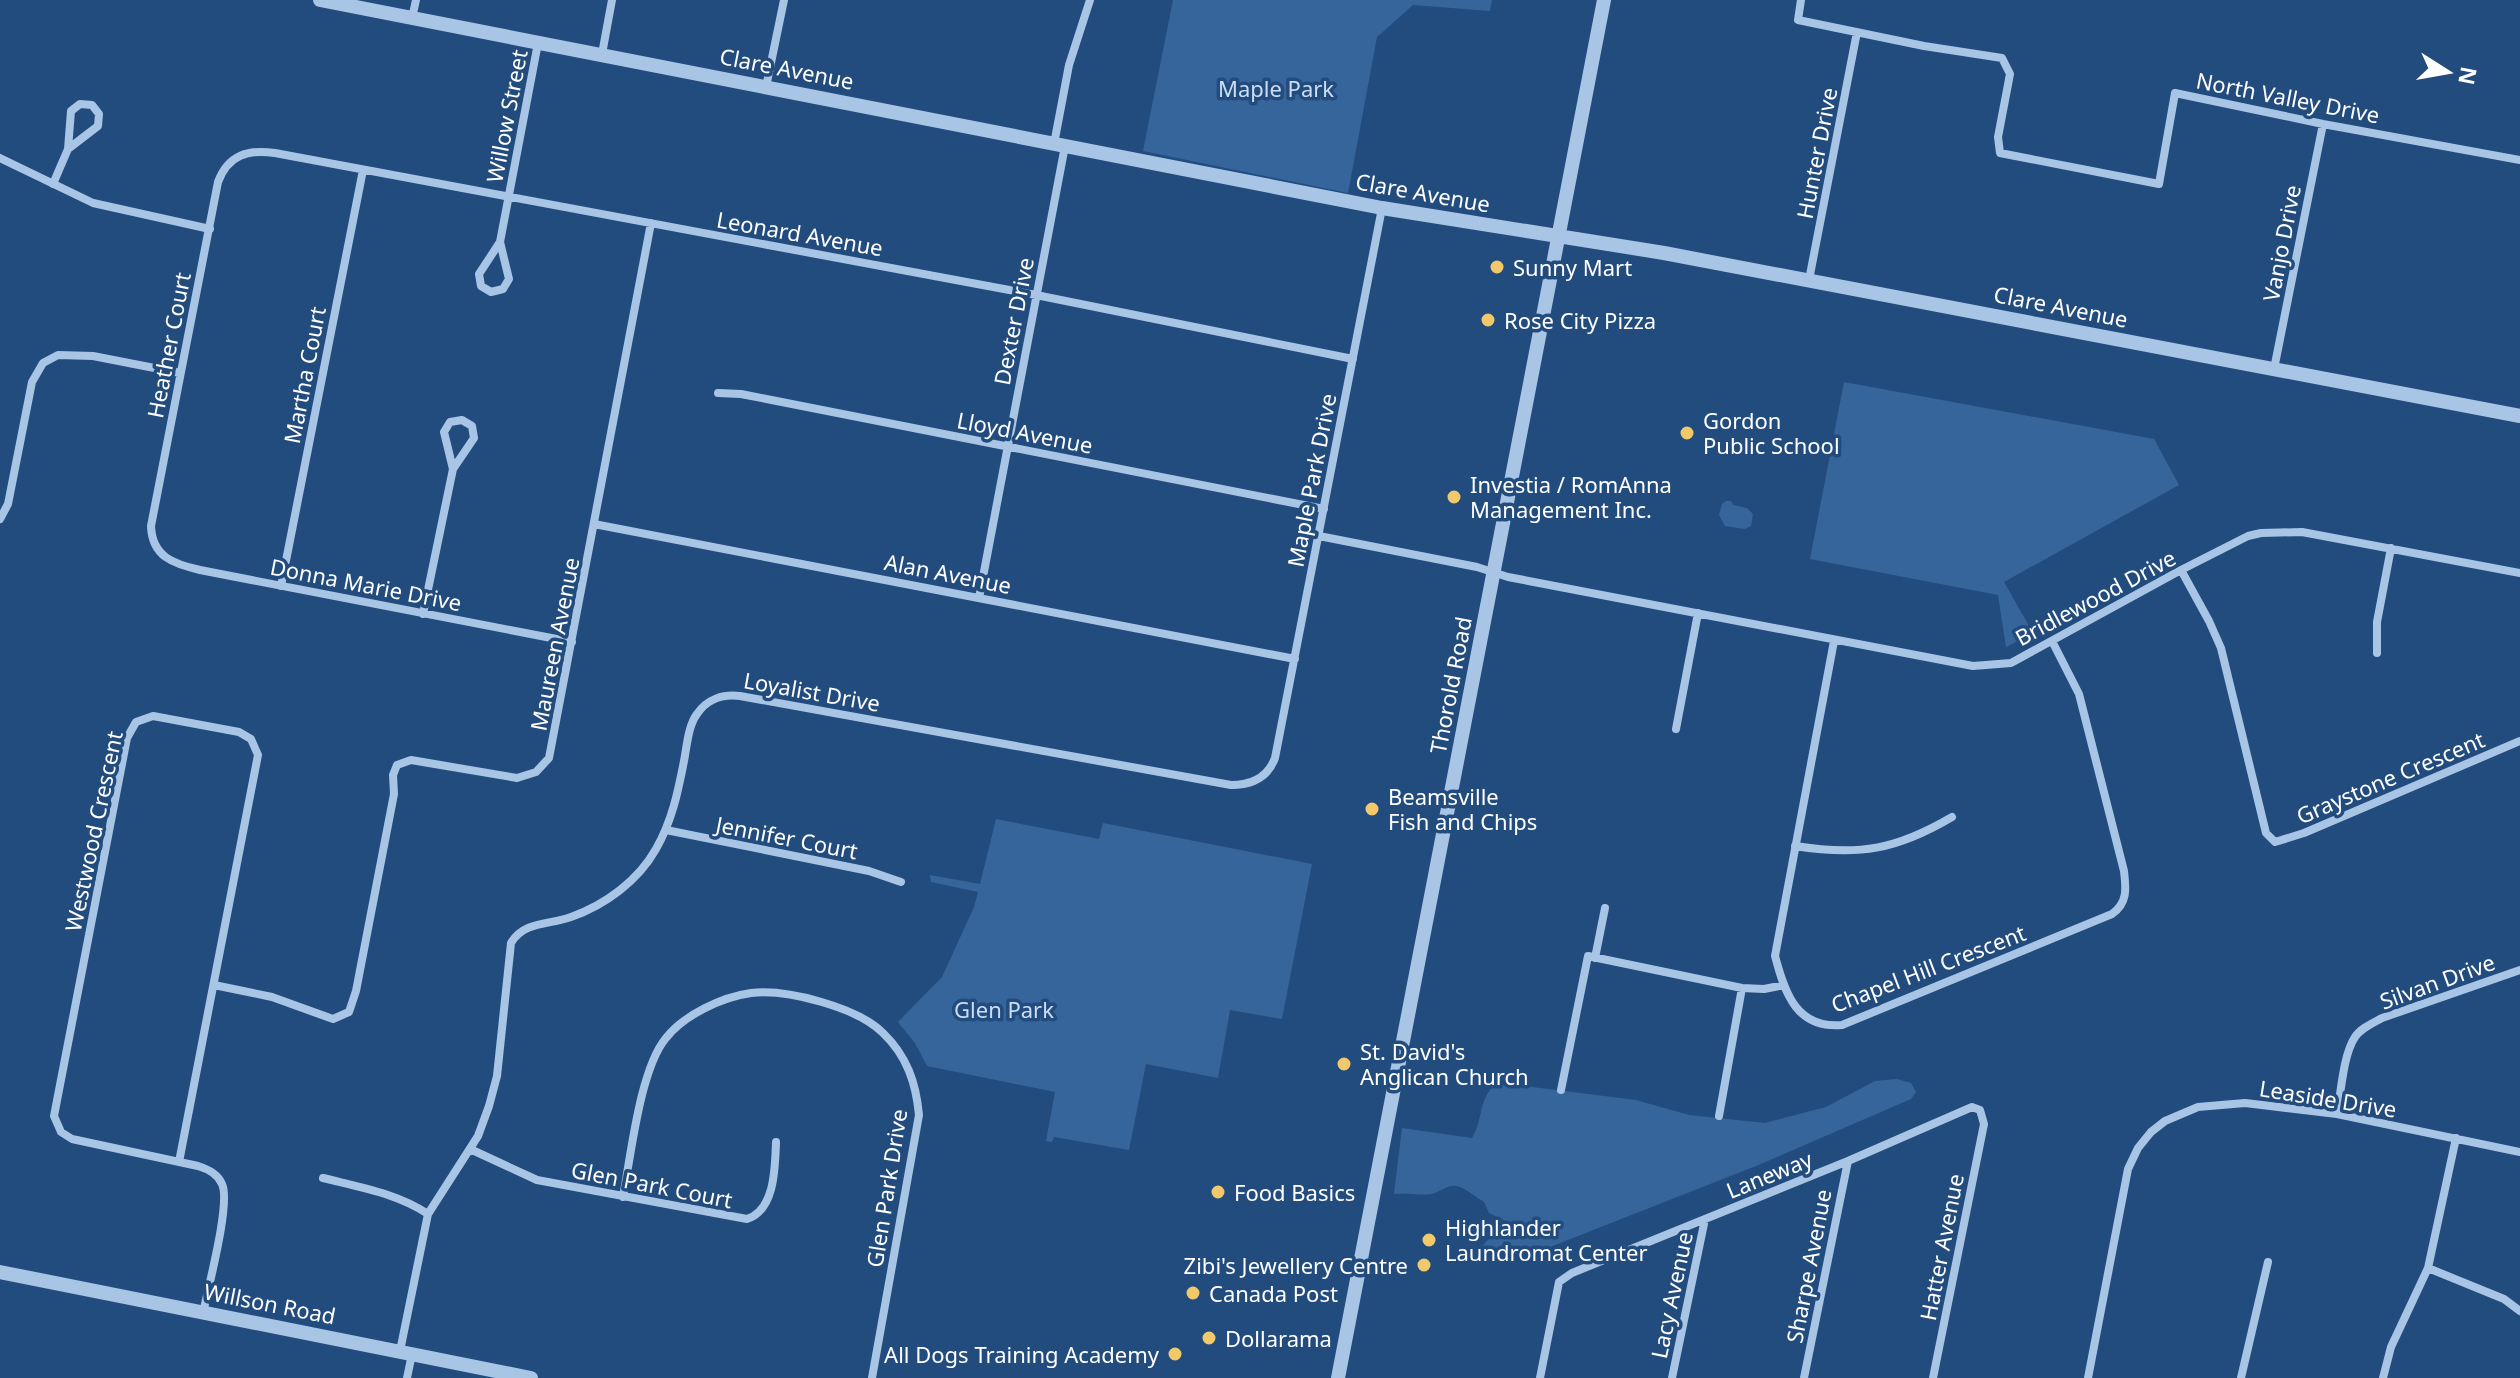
<svg xmlns="http://www.w3.org/2000/svg" width="2520" height="1378" font-family="'Noto Sans',sans-serif">
<rect width="100%" height="100%" fill="#234c7e"/>
<!-- green -->
<path fill="#36659c" d="M1173,0H1492L1490,11L1413,5L1377,37L1348,193L1143,151Z
M1844,382L2154,439L2179,485L2004,582L2033,633L2006,647L1998,595L1810,559Z
M1726,501H1731L1733,505L1747,508L1753,514L1751,526L1745,529L1725,526L1719,515L1722,504Z
M996,819L1099,839L1103,823L1312,864L1282,1019L1230,1010L1218,1078L1146,1064L1129,1150L1054,1137L1052,1142L1046,1141L1055,1092L927,1066L915,1043L898,1022L942,977L974,907L978,892L931,882L930,875L980,884Z
M1897,1079L1911,1083L1916,1092L1911,1099L1756,1166L1522,1258L1484,1255L1482,1246L1490,1238L1522,1234V1229L1489,1213L1484,1202C1476,1197 1465,1188 1457,1186C1448,1184 1441,1191 1432,1194C1422,1196 1406,1192 1394,1194L1402,1128L1472,1138C1484,1118 1477,1104 1494,1085H1515L1636,1100L1689,1115L1765,1123L1826,1107L1875,1081Z"/>
<g fill="none" stroke-linecap="round" stroke-linejoin="round">
<!-- minor -->
<path stroke="#a8c5e6" stroke-width="8" d="M1801,0L1798,20L1924,46L2002,58L2010,74L1998,137L2000,153L2159,184L2175,93L2323,124L2520,160
M412,18L416,0
M602,54L612,0
M766,87L784,0
M1054,144L1069,65L1090,0
M0,158L93,203L210,229
M53,184L68,149L98,126L99,114L92,105L80,104L71,111L68,149
M500,242L479,274L481,286L491,292L503,289L509,279L500,242L538,43
M1809,280L1857,32
M2274,369L2323,124
M718,393L741,394L1324,509
M0,519L8,504L32,382L43,363L58,355L93,356L180,373
M594,524L1295,659
M1319,536L1477,567L1508,577L1973,666L2011,663L2181,570L2248,536L2261,533L2302,532L2520,573
M2181,570L2209,621L2221,648L2266,833L2275,842L2304,833L2520,741
M281,586L363,170
M979,598L1065,146
M423,614L453,469L444,432L450,422L462,420L472,426L474,438L453,469
M1834,641L1775,956C1785,994 1797,1029 1842,1025L2112,914C2128,903 2126,888 2124,871L2079,694L2052,641
M572,642L200,570C174,564 152,557 151,526L218,182C228,155 248,149 275,153L1036,295L1353,359
M2377,653V622L2391,548
M1676,729L1698,613
M666,830L869,871L901,882
M1795,846C1859,856 1896,850 1952,817
M1595,958L1605,908
M214,985L272,997L333,1019L349,1012L356,991L394,794L393,775L397,765L411,760L517,778L536,772L549,758L651,223
M1561,1090L1588,956L1742,988L1764,989L1784,985
M2337,1114C2341,1093 2343,1055 2355,1037C2361,1028 2373,1023 2382,1018L2520,970
M1719,1116L1742,988
M470,1149L537,1180L747,1219C775,1210 775,1168 776,1142
M179,1162L258,755L251,739L239,732L153,716L136,722L127,738L54,1116L61,1132L72,1139L198,1166C208,1169 218,1174 222,1184C231,1203 208,1288 203,1313
M323,1178C359,1187 396,1193 428,1214
M623,1197C631,1155 640,1069 666,1038C684,1015 722,997 751,993C787,989 857,1007 883,1033C907,1056 916,1083 919,1115L872,1378
M2428,1268L2504,1299L2520,1311
M400,1351L428,1214L478,1136L489,1106L497,1076L511,943C524,921 549,925 571,917C605,905 638,881 656,849C672,821 678,792 684,761C687,746 688,726 697,714C707,699 723,694 740,696L1231,785C1252,785 1268,777 1275,758L1382,208
M407,1378L412,1354
M1540,1378L1559,1282L1572,1273L1848,1161L1972,1107L1980,1110L1984,1124L1933,1378
M1672,1378L1705,1219
M1804,1378L1848,1161
M2088,1378L2128,1169L2138,1148L2151,1132L2165,1121L2198,1107L2245,1103L2337,1114L2520,1152
M2241,1378L2268,1262
M2383,1378L2391,1347L2428,1268L2456,1138"/>
<!-- tertiary -->
<path stroke="#a8c5e6" stroke-width="14" d="M320,0L1382,208L1664,253L2520,416
M0,1272L531,1378
M1338,1378L1604,0"/>
</g>
<!-- markers -->
<g fill="#f2c96a" stroke="#234c7e" stroke-width="3">
<circle cx="1497" cy="267" r="8"/>
<circle cx="1488" cy="320" r="8"/>
<circle cx="1687" cy="433" r="8"/>
<circle cx="1454" cy="497" r="8"/>
<circle cx="1372" cy="809" r="8"/>
<circle cx="1344" cy="1064" r="8"/>
<circle cx="1218" cy="1192" r="8"/>
<circle cx="1429" cy="1240" r="8"/>
<circle cx="1424" cy="1265" r="8"/>
<circle cx="1193" cy="1293" r="8"/>
<circle cx="1209" cy="1338" r="8"/>
<circle cx="1175" cy="1354" r="8"/>
</g>
<g text-anchor="middle" dominant-baseline="central" stroke-width="7" stroke-linejoin="round" paint-order="stroke">
<!-- street labels -->
<g font-size="22" fill="#fff" stroke="#234c7e">
<text transform="translate(787 68) rotate(11)">Clare Avenue</text>
<text transform="translate(2288 97) rotate(11)">North Valley Drive</text>
<text transform="translate(506 116) rotate(-79)">Willow Street</text>
<text transform="translate(1816 153) rotate(-79)">Hunter Drive</text>
<text transform="translate(1423 192) rotate(10)">Clare Avenue</text>
<text transform="translate(800 233) rotate(10)">Leonard Avenue</text>
<text transform="translate(2281 243) rotate(-79)">Vanjo Drive</text>
<text transform="translate(2061 306) rotate(11)">Clare Avenue</text>
<text transform="translate(1013 321) rotate(-79)">Dexter Drive</text>
<text transform="translate(168 345) rotate(-79)">Heather Court</text>
<text transform="translate(304 375) rotate(-79)">Martha Court</text>
<text transform="translate(1025 432) rotate(11)">Lloyd Avenue</text>
<text transform="translate(1311 480) rotate(-79)">Maple Park Drive</text>
<text transform="translate(948 573) rotate(11)">Alan Avenue</text>
<text transform="translate(366 584) rotate(11)">Donna Marie Drive</text>
<text transform="translate(2095 597) rotate(-28)">Bridlewood Drive</text>
<text transform="translate(554 644) rotate(-79)">Maureen Avenue</text>
<text transform="translate(1450 685) rotate(-79)">Thorold Road</text>
<text transform="translate(812 691) rotate(10)">Loyalist Drive</text>
<text transform="translate(2390 777) rotate(-23)">Graystone Crescent</text>
<text transform="translate(93 831) rotate(-78)">Westwood Crescent</text>
<text transform="translate(787 837) rotate(11)">Jennifer Court</text>
<text transform="translate(1928 968) rotate(-21)">Chapel Hill Crescent</text>
<text transform="translate(2437 981) rotate(-20)">Silvan Drive</text>
<text transform="translate(2328 1098) rotate(9)">Leaside Drive</text>
<text transform="translate(1769 1174) rotate(-22)">Laneway</text>
<text transform="translate(652 1184) rotate(11)">Glen Park Court</text>
<text transform="translate(886 1188) rotate(-81)">Glen Park Drive</text>
<text transform="translate(1941 1247) rotate(-79)">Hatter Avenue</text>
<text transform="translate(1808 1266) rotate(-79)">Sharpe Avenue</text>
<text transform="translate(1671 1295) rotate(-78)">Lacy Avenue</text>
<text transform="translate(270 1303) rotate(11)">Willson Road</text>
</g>
<!-- park labels -->
<g font-size="22" fill="#cbdef5" stroke="#234c7e">
<text x="1276" y="88">Maple Park</text>
<text x="1004" y="1009">Glen Park</text>
</g>
<!-- poi labels -->
<g font-size="22" fill="#fff" stroke="#234c7e" text-anchor="start">
<text x="1513" y="267">Sunny Mart</text>
<text x="1504" y="320">Rose City Pizza</text>
<text x="1703" y="420">Gordon<tspan x="1703" dy="25">Public School</tspan></text>
<text x="1470" y="484">Investia / RomAnna<tspan x="1470" dy="25">Management Inc.</tspan></text>
<text x="1388" y="796">Beamsville<tspan x="1388" dy="25">Fish and Chips</tspan></text>
<text x="1360" y="1051">St. David's<tspan x="1360" dy="25">Anglican Church</tspan></text>
<text x="1234" y="1192">Food Basics</text>
<text x="1445" y="1227">Highlander<tspan x="1445" dy="25">Laundromat Center</tspan></text>
<text x="1408" y="1265" text-anchor="end">Zibi's Jewellery Centre</text>
<text x="1209" y="1293">Canada Post</text>
<text x="1225" y="1338">Dollarama</text>
<text x="1159" y="1354" text-anchor="end">All Dogs Training Academy</text>
</g>
</g>
<!-- north arrow -->
<g transform="translate(2448 72) rotate(101)" stroke="#234c7e" stroke-width="6" paint-order="stroke">
<path d="M0-6L14 30L0 20L-14 30Z" fill="#ffffff"/>
<text y="-12" font-size="22" font-weight="bold" text-anchor="middle" fill="#ffffff">N</text>
</g>
</svg>
